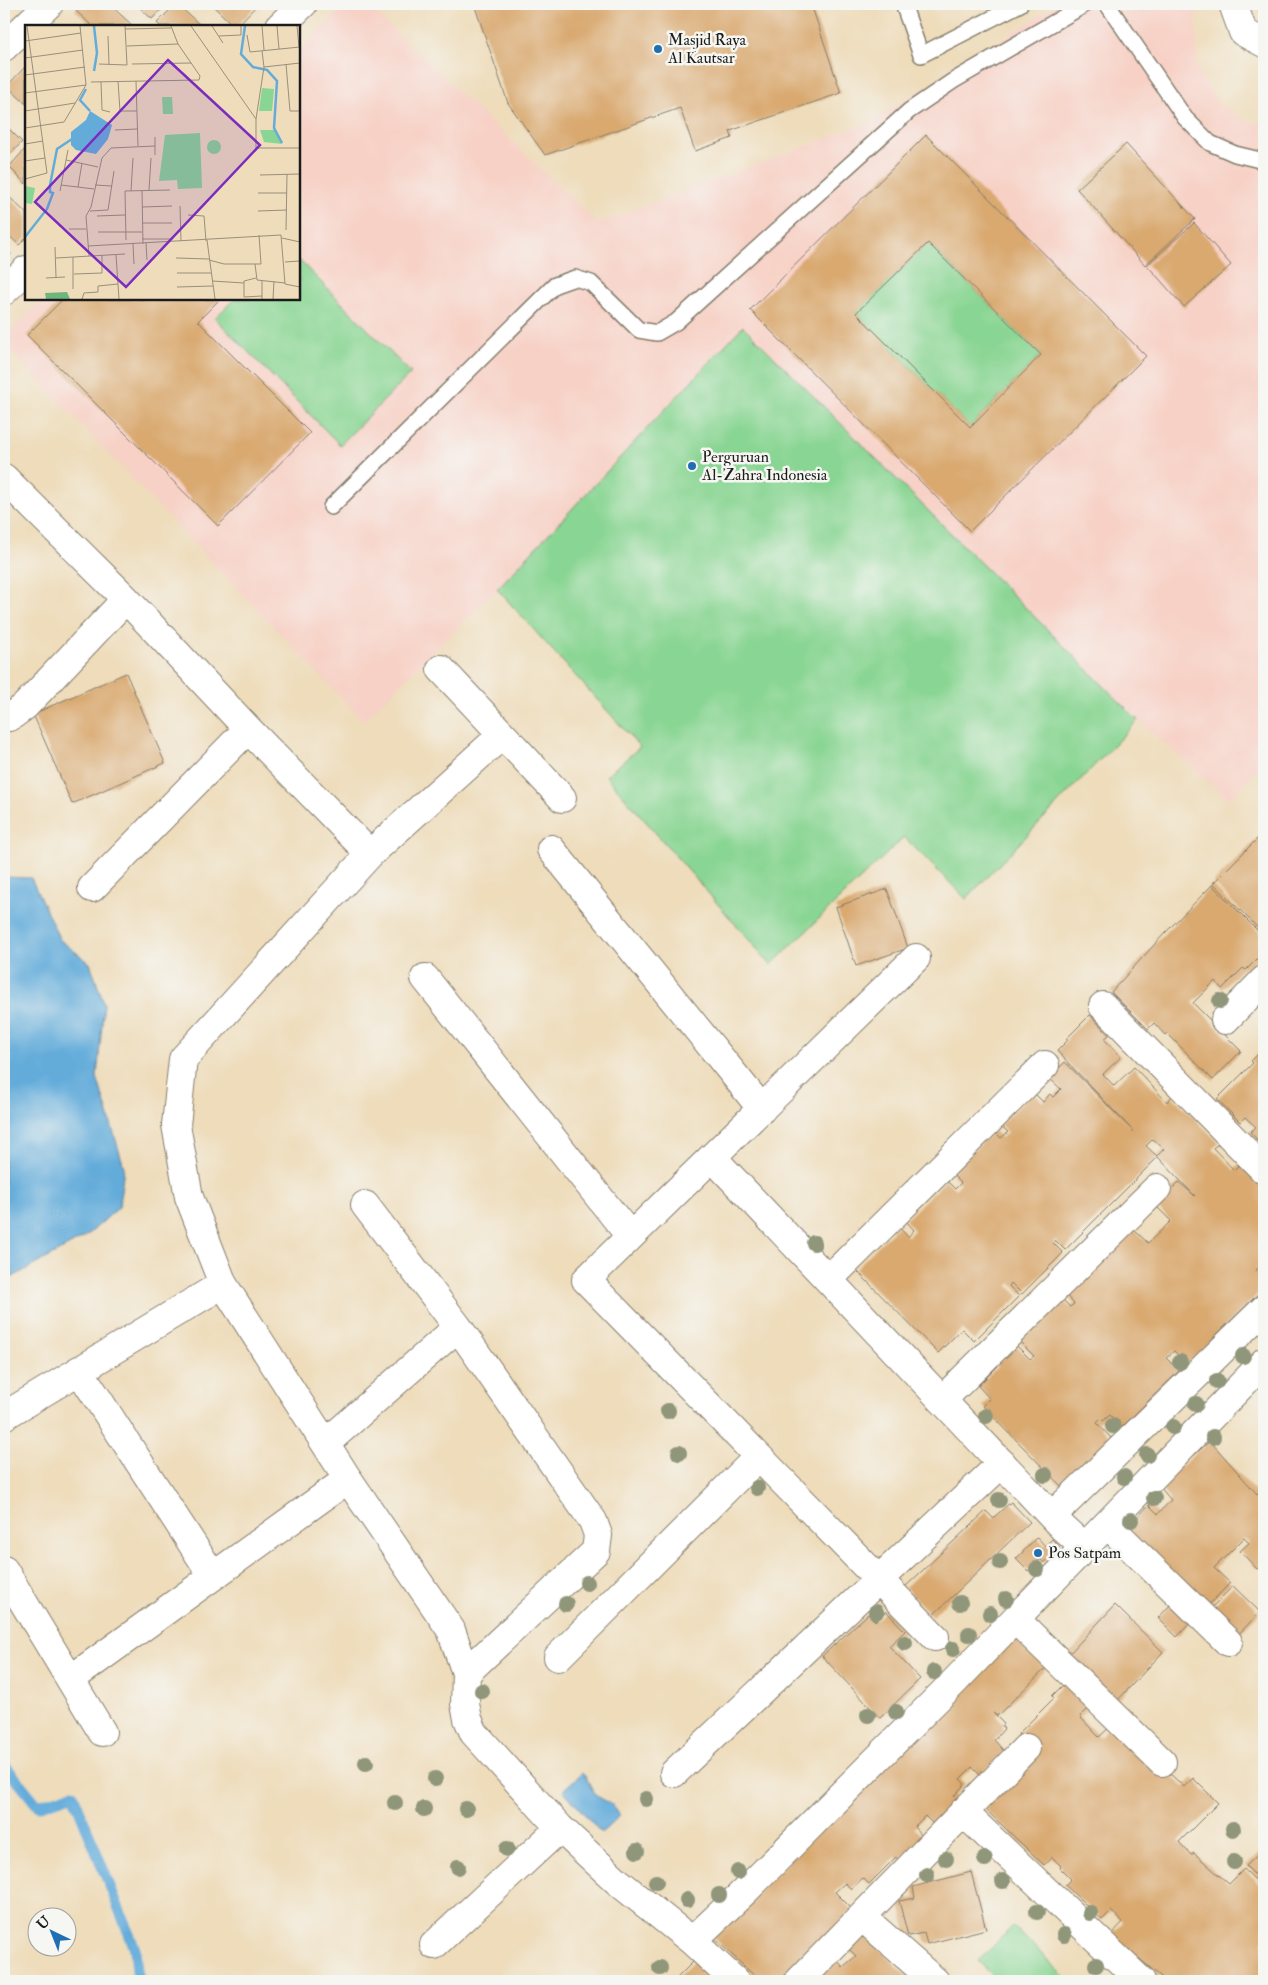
<svg xmlns="http://www.w3.org/2000/svg" width="1268" height="1985" font-family="'IM FELL Double Pica',serif">
<rect width="100%" height="100%" fill="#f6f6f2"/>
<filter id="ink" filterUnits="userSpaceOnUse"><feTurbulence type="fractalNoise" baseFrequency=".02" numOctaves="2"/><feDisplacementMap in="SourceGraphic" scale="10" xChannelSelector="R" yChannelSelector="G"/><feConvolveMatrix kernelMatrix="1 2 1 2 8 2 1 2 1" color-interpolation-filters="sRGB"/></filter>
<filter id="wash" filterUnits="userSpaceOnUse"><feTurbulence type="fractalNoise" baseFrequency=".0096" numOctaves="4" result="noise"/><feDisplacementMap in="SourceGraphic" scale="20" xChannelSelector="R" yChannelSelector="G"/><feGaussianBlur stdDeviation="1.12" result="paint"/><feColorMatrix in="noise" values="0 0 0 0 0 0 0 0 0 0 0 0 0 0 0 0 0 1.4 0 .05"/><feComposite in="paint" operator="in"/></filter>
<g filter="url(#wash)">
<rect width="100%" height="100%" fill="#eedcba"/>
<!-- built -->
<path fill="#f7d1c6" d="M347,4H366L598,223L871,122L1057,4H1196L1197,69L1217,103L1248,121L1264,125V763L1228,800L1138,720L966,899L904,837L771,965L606,776L640,747L497,589L363,721L4,344V336L43,299H299V51Z"/>
<!-- green -->
<path fill="#89d593" stroke="#527858" d="M928,243L1041,355L970,427L856,313Z
M299,260L411,373L340,445L215,318L234,299H299Z
M743,326L1138,720L966,899L904,837L771,965L606,776L640,747L497,589Z
M1013,1926L1069,1981H998L978,1961Z"/>
<!-- water -->
<path fill="#63acda" stroke="#40647b" d="M4,877L31,878L60,940L90,963L104,1004L97,1077L124,1167L119,1207L88,1235L4,1282Z
M582,1773C590,1780 590,1788 595,1794C605,1803 614,1801 620,1816L601,1833L563,1790Z"/>
<g fill="none" stroke-linecap="round" stroke-linejoin="round">
<!-- stream -->
<path stroke="#63acda" stroke-width="11" d="M4,1764L38,1806L73,1794L135,1949L138,1981"/>
</g>
<g id="blocks">
<!-- building -->
<path fill="#d9a96f" fill-rule="evenodd" d="M80,4H109L133,26H92L75,10Z
M136,4H166L152,19Z
M176,4H177L201,26H160L157,23Z
M211,4H252L255,7L237,26H234Z
M474,4H811L841,93L730,131L732,138L695,151L680,108L545,155L508,103Z
M26,66V104L7,86Z
M4,124L22,142L4,161Z
M926,135L1146,356L970,531L750,310ZM928,243L1041,355L970,427L856,313Z
M1126,144L1195,219L1145,265L1077,189Z
M26,148V184L9,167Z
M4,192L26,213V238L19,245L4,231Z
M1194,223L1231,265L1184,307L1147,265Z
M4,247L11,254L4,262Z
M63,299H220L198,321L310,433L218,526L27,335Z
M126,673L165,763L72,804L33,714Z
M1263,833L1264,834V934L1213,883Z
M1212,885L1264,937V952L1246,970L1243,968L1222,989L1215,981L1193,1003L1241,1051L1213,1080L1167,1033L1165,1035L1154,1023L1148,1029L1111,992L1165,933Z
M887,889L908,948L856,966L836,907Z
M1090,1015L1109,1035L1104,1039L1121,1057L1103,1074L1114,1086L1134,1067L1167,1102L1172,1096L1219,1143L1213,1148L1234,1170L1240,1164L1264,1188V1269L1261,1265L1256,1270L1264,1278V1288L1187,1364L1174,1351L1166,1358L1179,1371L1122,1427L1110,1415L1103,1421L1101,1419L1097,1423L1111,1438L1062,1487L983,1406L990,1399L978,1386L998,1366L996,1364L1016,1345L1030,1359L1034,1356L1020,1342L1043,1320L1061,1298L1070,1307L1074,1304L1065,1294L1132,1228L1148,1243L1171,1221L1155,1205L1179,1182L1195,1196L1158,1157L1065,1250L1055,1240L1053,1243L1063,1253L1022,1294L1011,1283L1009,1286L1019,1296L974,1341L962,1329L938,1353L855,1269L898,1226L908,1237L914,1230L905,1220L946,1180L955,1189L961,1183L951,1173L994,1131L1001,1138L1008,1132L1000,1125L1033,1092L1043,1102L1050,1094L1053,1097L1061,1089L1049,1078L1065,1062L1134,1132L1057,1051L1068,1040L1066,1039ZM1153,1139L1164,1149L1157,1156L1146,1146Z
M1264,1048V1147L1250,1132L1256,1127L1245,1117L1240,1122L1217,1099L1253,1063L1251,1061Z
M1210,1441L1257,1494L1264,1487V1563L1257,1569L1240,1551L1249,1543L1244,1538L1214,1568L1230,1583L1195,1619L1125,1531L1149,1505L1158,1514L1171,1500L1159,1486Z
M1011,1502L1030,1522L932,1616L905,1587L986,1511L993,1518Z
M1037,1537L1045,1546L1052,1539L1060,1547L1044,1563L1040,1559L1028,1571L1016,1559Z
M1233,1586L1260,1612L1234,1639L1207,1612Z
M1173,1602L1192,1621L1177,1637L1158,1618Z
M1115,1605L1163,1652L1116,1702L1067,1656Z
M886,1611L905,1631L889,1646L920,1679L880,1718L822,1656L868,1614L875,1621Z
M1018,1631L1050,1664L997,1716L993,1713L1004,1724L1002,1726L1004,1729L994,1740L1004,1751L980,1775L972,1767L960,1779L965,1784L954,1796L959,1801L933,1824L925,1816L914,1827L923,1837L899,1860L896,1857L869,1884L863,1878L851,1889L845,1883L835,1892L852,1909L807,1957L805,1955L779,1981H760L713,1937Z
M1067,1681L1091,1706L1080,1717L1099,1737L1110,1727L1162,1766L1184,1787L1193,1778L1218,1803L1179,1842L1191,1855L1194,1853L1229,1884L1244,1869L1264,1889V1981H1166L1111,1935L1123,1922L1111,1911L1102,1920L1065,1885L1071,1879L1060,1868L1061,1866L1052,1857L1044,1865L985,1809L1038,1754L1018,1734L1054,1698L1052,1696Z
M1264,1849V1884L1246,1866Z
M971,1872L986,1929L927,1944L924,1933L908,1936L899,1901L915,1898L913,1887Z
M863,1933L912,1981H812L837,1960L843,1967L856,1956L848,1948Z
M694,1961L715,1981H674Z"/>
</g>
</g>
<g filter="url(#ink)">
<use href="#blocks" fill-opacity="0" stroke="#857c6b" stroke-width="1"/>
<g fill="none" stroke-linecap="round" stroke-linejoin="round">
<!-- service casing -->
<g stroke="#857c6b" stroke-width="18">
<path id="service" d="M903,4L921,55L1020,4
M1107,4L1185,118L1210,143L1235,154L1264,161
M331,507L555,285L575,278L591,283L639,330L657,333L676,322L909,111L953,81L1086,4"/>
</g>
<!-- minor casing -->
<g stroke="#857c6b" stroke-width="30">
<path id="minor" d="M1233,4L1243,32L1264,43
M280,26L303,4
M4,47L49,4
M4,291L26,270
M4,478L126,599L248,729L370,854
M441,669L562,798
M4,716L10,717L25,706L126,599
M502,735L370,854L183,1059L176,1125L189,1197L223,1284L348,1479L451,1630L466,1673L465,1704L468,1719L474,1733L560,1828L617,1881L692,1941L735,1981
M551,849L762,1109
M92,888L248,729
M916,958L586,1280L935,1637
M425,978L630,1236
M1103,1006L1264,1170
M1225,1020L1264,980
M712,1157L1063,1528L1085,1548
M365,1205L458,1327L593,1521L598,1535L596,1551L466,1673
M829,1279L1045,1065
M79,1370L213,1576
M942,1400L1157,1188
M4,1416L223,1284
M326,1443L458,1327
M1052,1516L1264,1309
M1107,1524L1228,1642
M4,1570L102,1732
M1015,1619L1162,1762
M558,1657L758,1457
M71,1679L348,1479
M674,1773L1002,1463
M963,1812L1141,1981
M862,1917L935,1981
M692,1941L747,1889L952,1684L1264,1362
M434,1945L560,1828
M799,1981L1026,1748"/>
</g>
<!-- service -->
<use href="#service" stroke="#fff" stroke-width="15"/>
<!-- minor -->
<use href="#minor" stroke="#fff" stroke-width="28"/>
</g>
<!-- trees -->
<g fill="#8f967a">
<circle cx="1220" cy="1001" r="8"/>
<circle cx="814" cy="1243" r="8"/>
<circle cx="1243" cy="1356" r="8"/>
<circle cx="1180" cy="1362" r="8"/>
<circle cx="1217" cy="1381" r="8"/>
<circle cx="1196" cy="1404" r="8"/>
<circle cx="668" cy="1411" r="8"/>
<circle cx="986" cy="1416" r="8"/>
<circle cx="1113" cy="1426" r="8"/>
<circle cx="1173" cy="1427" r="8"/>
<circle cx="1213" cy="1437" r="8"/>
<circle cx="679" cy="1453" r="8"/>
<circle cx="1147" cy="1455" r="8"/>
<circle cx="1045" cy="1475" r="8"/>
<circle cx="1124" cy="1477" r="8"/>
<circle cx="757" cy="1488" r="8"/>
<circle cx="1154" cy="1498" r="8"/>
<circle cx="999" cy="1500" r="8"/>
<circle cx="1131" cy="1520" r="8"/>
<circle cx="1000" cy="1562" r="8"/>
<circle cx="1037" cy="1569" r="8"/>
<circle cx="587" cy="1583" r="8"/>
<circle cx="1006" cy="1599" r="8"/>
<circle cx="960" cy="1603" r="8"/>
<circle cx="566" cy="1604" r="8"/>
<circle cx="876" cy="1612" r="8"/>
<circle cx="990" cy="1614" r="8"/>
<circle cx="969" cy="1634" r="8"/>
<circle cx="905" cy="1643" r="8"/>
<circle cx="953" cy="1649" r="8"/>
<circle cx="934" cy="1672" r="8"/>
<circle cx="482" cy="1691" r="8"/>
<circle cx="896" cy="1712" r="8"/>
<circle cx="868" cy="1715" r="8"/>
<circle cx="366" cy="1763" r="8"/>
<circle cx="435" cy="1779" r="8"/>
<circle cx="646" cy="1799" r="8"/>
<circle cx="395" cy="1803" r="8"/>
<circle cx="424" cy="1809" r="8"/>
<circle cx="466" cy="1809" r="8"/>
<circle cx="1233" cy="1829" r="8"/>
<circle cx="507" cy="1849" r="8"/>
<circle cx="637" cy="1851" r="8"/>
<circle cx="946" cy="1859" r="8"/>
<circle cx="985" cy="1859" r="8"/>
<circle cx="1234" cy="1862" r="8"/>
<circle cx="458" cy="1867" r="8"/>
<circle cx="738" cy="1872" r="8"/>
<circle cx="927" cy="1875" r="8"/>
<circle cx="1003" cy="1881" r="8"/>
<circle cx="656" cy="1882" r="8"/>
<circle cx="719" cy="1895" r="8"/>
<circle cx="687" cy="1900" r="8"/>
<circle cx="1037" cy="1912" r="8"/>
<circle cx="1090" cy="1913" r="8"/>
<circle cx="1064" cy="1935" r="8"/>
<circle cx="1096" cy="1965" r="8"/>
<circle cx="660" cy="1968" r="8"/>
</g>
</g>
<!-- markers -->
<g fill="#1f6fb2" stroke="#f6f6f2" stroke-width="2">
<circle cx="658" cy="49" r="5"/>
<circle cx="692" cy="466" r="5"/>
<circle cx="1038" cy="1553" r="5"/>
</g>
<g text-anchor="middle" dominant-baseline="central" stroke-width="5" stroke-linejoin="round" paint-order="stroke">
<!-- poi labels -->
<g font-size="16" fill="#1c1c1c" stroke="#f6f6f2" text-anchor="start">
<text x="668" y="40">Masjid Raya<tspan x="668" dy="18">Al Kautsar</tspan></text>
<text x="702" y="457">Perguruan<tspan x="702" dy="18">Al-Zahra Indonesia</tspan></text>
<text x="1048" y="1553">Pos Satpam</text>
</g>
</g>
<!-- overview -->
<g transform="translate(25 25)">
<rect width="275" height="275" fill="#eedcba"/>
<path d="M237,63L249,64L247,86H234ZM137,72H147L148,89H138ZM235,105H249L257,119L239,117ZM175,108L177,163L153,164L152,155L134,156L140,110ZM182 122a7 7 0 1 1 14 0a7 7 0 1 1-14 0ZM0,161L10,163L7,179L0,178Z" fill="#89d593"/>
<path d="M42,267L45,274H21L20,268Z" fill="#6eb67d"/>
<path d="M65,86L87,100L83,114L71,129L51,125L46,120V107L61,95Z" fill="#63acda"/>
<path fill="none" stroke="#63acda" stroke-width="2.5" d="M69,1L72,28L69,46M220,1L216,29L228,42L242,45L252,56L249,103L257,118M61,64L55,75L65,86M0,212L22,184L28,168L25,167V160L32,124L47,114"/>
<path fill="none" stroke="#9a8f7b" stroke-width="1" d="M166,1L231,94V123H275M187,1L198,18M237,1L239,25M252,1L254,24M272,1L274,22M100,4L146,3M222,10L225,27L275,22M83,11L84,39M194,11L216,10V1M0,16L56,8M102,21L153,19M237,26L239,42L275,38M0,33L58,25M74,39L102,40L100,1M107,39L166,38M261,39L265,86H275M0,50L60,42M93,56L95,86H112M111,56L113,121M66,57L174,55L175,51L153,19L146,1M76,57L77,85L85,87M0,68L61,60M0,86L50,78M231,94L239,42M0,103L39,97L61,60L55,1M90,105L112,104M130,112V130M0,119L18,116M41,135L73,142M0,136L20,133M235,150L275,149M0,154L22,148L2,1M36,160L69,164M70,160L87,161M53,162L57,138M117,165L118,219M124,165L126,133M35,166L43,125M106,166L108,133M233,168H262M155,181L156,216M117,182L147,181M65,186L83,185L89,146M233,186L262,185M163,190L179,191L181,216M72,191L100,190M117,198H147M44,204H61M261,205L262,149M73,207H117M257,213L275,217M117,214H147M101,215L100,166L145,165M182,215L190,274M121,218L122,235M108,219L109,239M63,221L256,210L260,259L275,262M30,222L31,252M91,230L94,274M64,231L61,191L66,182L77,133L86,123L130,121M31,233L100,229M151,233L184,234M184,235L199,239H236L234,210M260,237L275,236M230,239L232,255L260,258M152,248H186M49,249L77,248V230M21,253L40,252M231,253L219,256V272L237,271M187,256L219,258M152,262L188,261M48,264V232M57,274L59,268L73,267V261L93,259M237,274V256M248,274L249,256"/>
<path fill="#7b2cbf" fill-opacity="0.15" stroke="#7b2cbf" stroke-width="2.5" d="M143,35L235,120L101,262L10,177Z"/>
<rect width="275" height="275" fill="none" stroke="#1c1c1c" stroke-width="2.5"/>
</g>
<!-- margin -->
<rect width="1268" height="1985" fill="none" stroke="#f6f6f2" stroke-width="20"/>
<!-- north arrow -->
<g transform="translate(52 1932) rotate(317)"><circle r="24" fill="#f6f6f2" stroke="#9f9f9c"/>
<path d="M0-4L9 19L0 12L-9 19Z" fill="#1f6fb2"/>
<text y="-8" font-size="14" font-weight="bold" text-anchor="middle" fill="#1c1c1c">U</text>
</g>
</svg>
